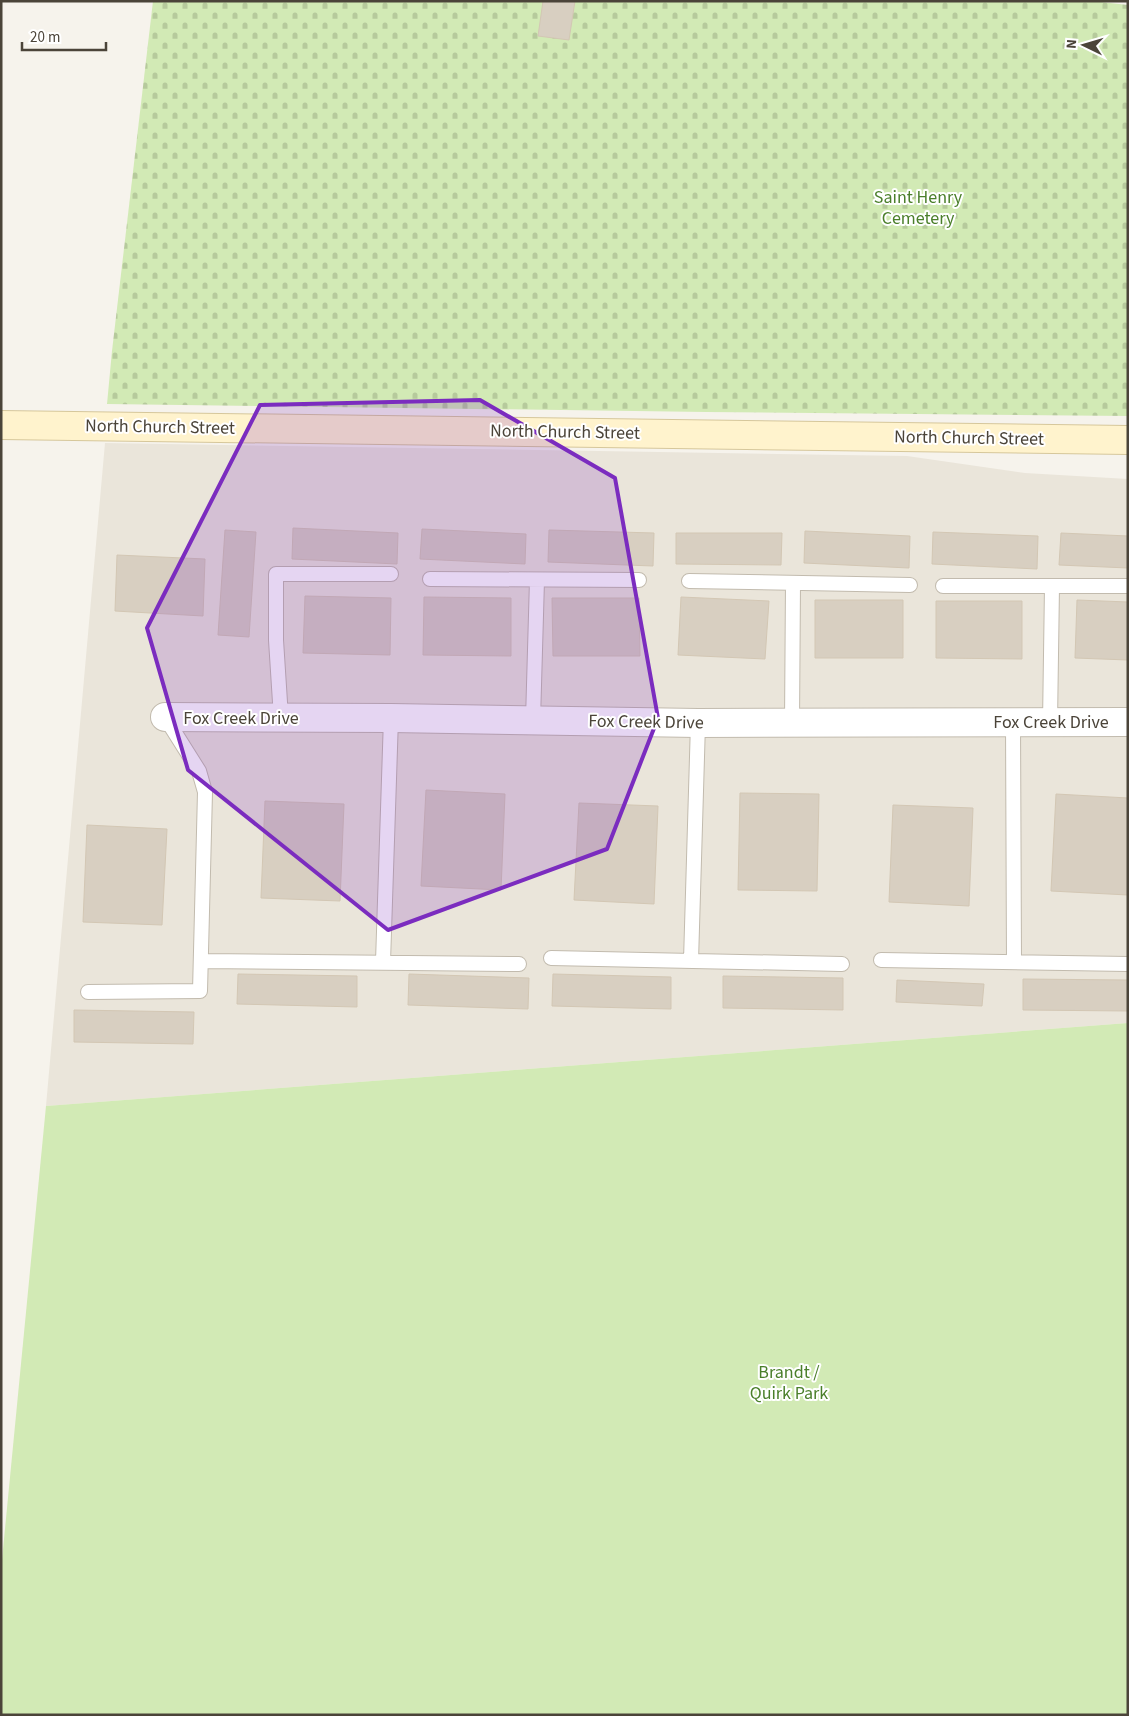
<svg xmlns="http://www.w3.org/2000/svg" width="1129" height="1716" font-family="'Source Sans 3',sans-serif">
<defs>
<pattern id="cemetery-stones" width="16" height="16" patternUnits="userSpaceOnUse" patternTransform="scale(1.25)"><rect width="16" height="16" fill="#d2eab5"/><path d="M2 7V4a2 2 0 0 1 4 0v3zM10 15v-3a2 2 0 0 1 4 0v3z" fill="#b6ca9c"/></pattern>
</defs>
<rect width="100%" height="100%" fill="#f6f3ec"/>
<!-- residential -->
<path fill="#eae5da" d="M105,443L907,456L1025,473L1128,479V1023L46,1106Z"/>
<!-- cemetery -->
<path fill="url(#cemetery-stones)" d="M153,1H1092L1128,5V416L706,412L107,404L112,351Z"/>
<!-- park -->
<path fill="#d2eab5" d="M1128,1023V1715H1V1570L46,1106Z"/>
<!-- building -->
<path fill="#d8cfc1" stroke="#d3c7b4" d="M543,1H575L569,40L538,36Z
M293,528L398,533L397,564L292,559Z
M422,529L526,534L525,564L420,559Z
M225,530L256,532L249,637L218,635Z
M549,530L654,533L653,566L548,562Z
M805,531L910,536L909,568L804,563Z
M933,532L1038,536L1037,569L932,564Z
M676,533H782L781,565L676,564Z
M1061,533L1128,536V568L1059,565Z
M117,555L205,559L203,616L115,611Z
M305,596L391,598L390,655L303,653Z
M424,597L511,598V656L423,655Z
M681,597L769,601L765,659L678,655Z
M552,598H639L640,656H553Z
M815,600H903V658H815Z
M1077,600L1128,602V660L1075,658Z
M936,601H1022V659L936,658Z
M426,790L505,794L501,890L421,886Z
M740,793L819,794L817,891L738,890Z
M1056,794L1128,798V895L1051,891Z
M265,801L344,804L340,901L261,898Z
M579,803L658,806L654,904L574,900Z
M893,805L973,808L969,906L889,902Z
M87,825L167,829L162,925L83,922Z
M238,974L357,976V1007L237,1004Z
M409,974L529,978L528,1009L408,1005Z
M553,974L671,977V1009L552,1006Z
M723,976L843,978V1010L723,1008Z
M1023,979L1128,980V1011L1023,1010Z
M897,980L984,984L982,1006L896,1002Z
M74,1010L194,1012L193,1044L74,1042Z"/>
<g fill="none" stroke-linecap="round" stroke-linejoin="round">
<!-- lane casing -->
<g stroke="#c2bbae" stroke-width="16">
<path id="lane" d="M430,579L639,580
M689,581L910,585
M943,586H1128
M281,718L276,640V574H391
M533,720L537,580
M1013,722L1014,962
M792,723L793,583
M1050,723L1052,586
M551,958L842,964
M881,960L1128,964
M201,961L519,964
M691,961L698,723
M383,962L391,718
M88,992L200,991L205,792L199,771L165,717"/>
</g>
<!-- street casing -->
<g stroke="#c2bbae" stroke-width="30">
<path id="street" d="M165,717L391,718L698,723L1128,722"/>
</g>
<!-- secondary casing -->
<g stroke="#d6c79b" stroke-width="30">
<path id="secondary" d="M1,425L1128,440"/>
</g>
<!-- lane -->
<use href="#lane" stroke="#fff" stroke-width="14"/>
<!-- street -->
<use href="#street" stroke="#fff" stroke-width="28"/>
<!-- secondary -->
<use href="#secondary" stroke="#fff3cd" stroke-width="28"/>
</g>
<!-- marked area -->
<path fill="#7b2cbf" fill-opacity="0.2" stroke="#7b2cbf" stroke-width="4" stroke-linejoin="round" d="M480,400L615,478L658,718L607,849L388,930L188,770L147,628L260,405Z"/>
<g text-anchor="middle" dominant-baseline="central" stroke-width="4" stroke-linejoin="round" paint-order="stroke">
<!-- park labels -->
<g font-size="18" fill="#4a7f2a" stroke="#fff">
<text x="918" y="197">Saint Henry<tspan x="918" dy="21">Cemetery</tspan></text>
<text x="789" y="1372">Brandt /<tspan x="789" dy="21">Quirk Park</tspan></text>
</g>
<!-- street labels -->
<g font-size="18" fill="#4b4439" stroke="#fff">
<text transform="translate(160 427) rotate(1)">North Church Street</text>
<text transform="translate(565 432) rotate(1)">North Church Street</text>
<text transform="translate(969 438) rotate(1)">North Church Street</text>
<text x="241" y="718">Fox Creek Drive</text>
<text transform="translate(646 722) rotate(1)">Fox Creek Drive</text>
<text x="1051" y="722">Fox Creek Drive</text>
</g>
</g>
<!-- border -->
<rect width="1129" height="1716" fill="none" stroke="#4b4439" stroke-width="5"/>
<!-- north arrow -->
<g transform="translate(1084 45) rotate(275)" stroke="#ffffff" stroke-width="4" paint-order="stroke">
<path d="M0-4L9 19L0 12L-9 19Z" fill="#4b4439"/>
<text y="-8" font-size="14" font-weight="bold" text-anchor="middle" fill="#4b4439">N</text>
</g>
<!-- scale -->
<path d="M22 42v8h84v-8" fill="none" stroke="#4b4439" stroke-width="2.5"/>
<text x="30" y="42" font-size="15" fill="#4b4439" stroke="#ffffff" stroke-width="4" paint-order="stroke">20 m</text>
</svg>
